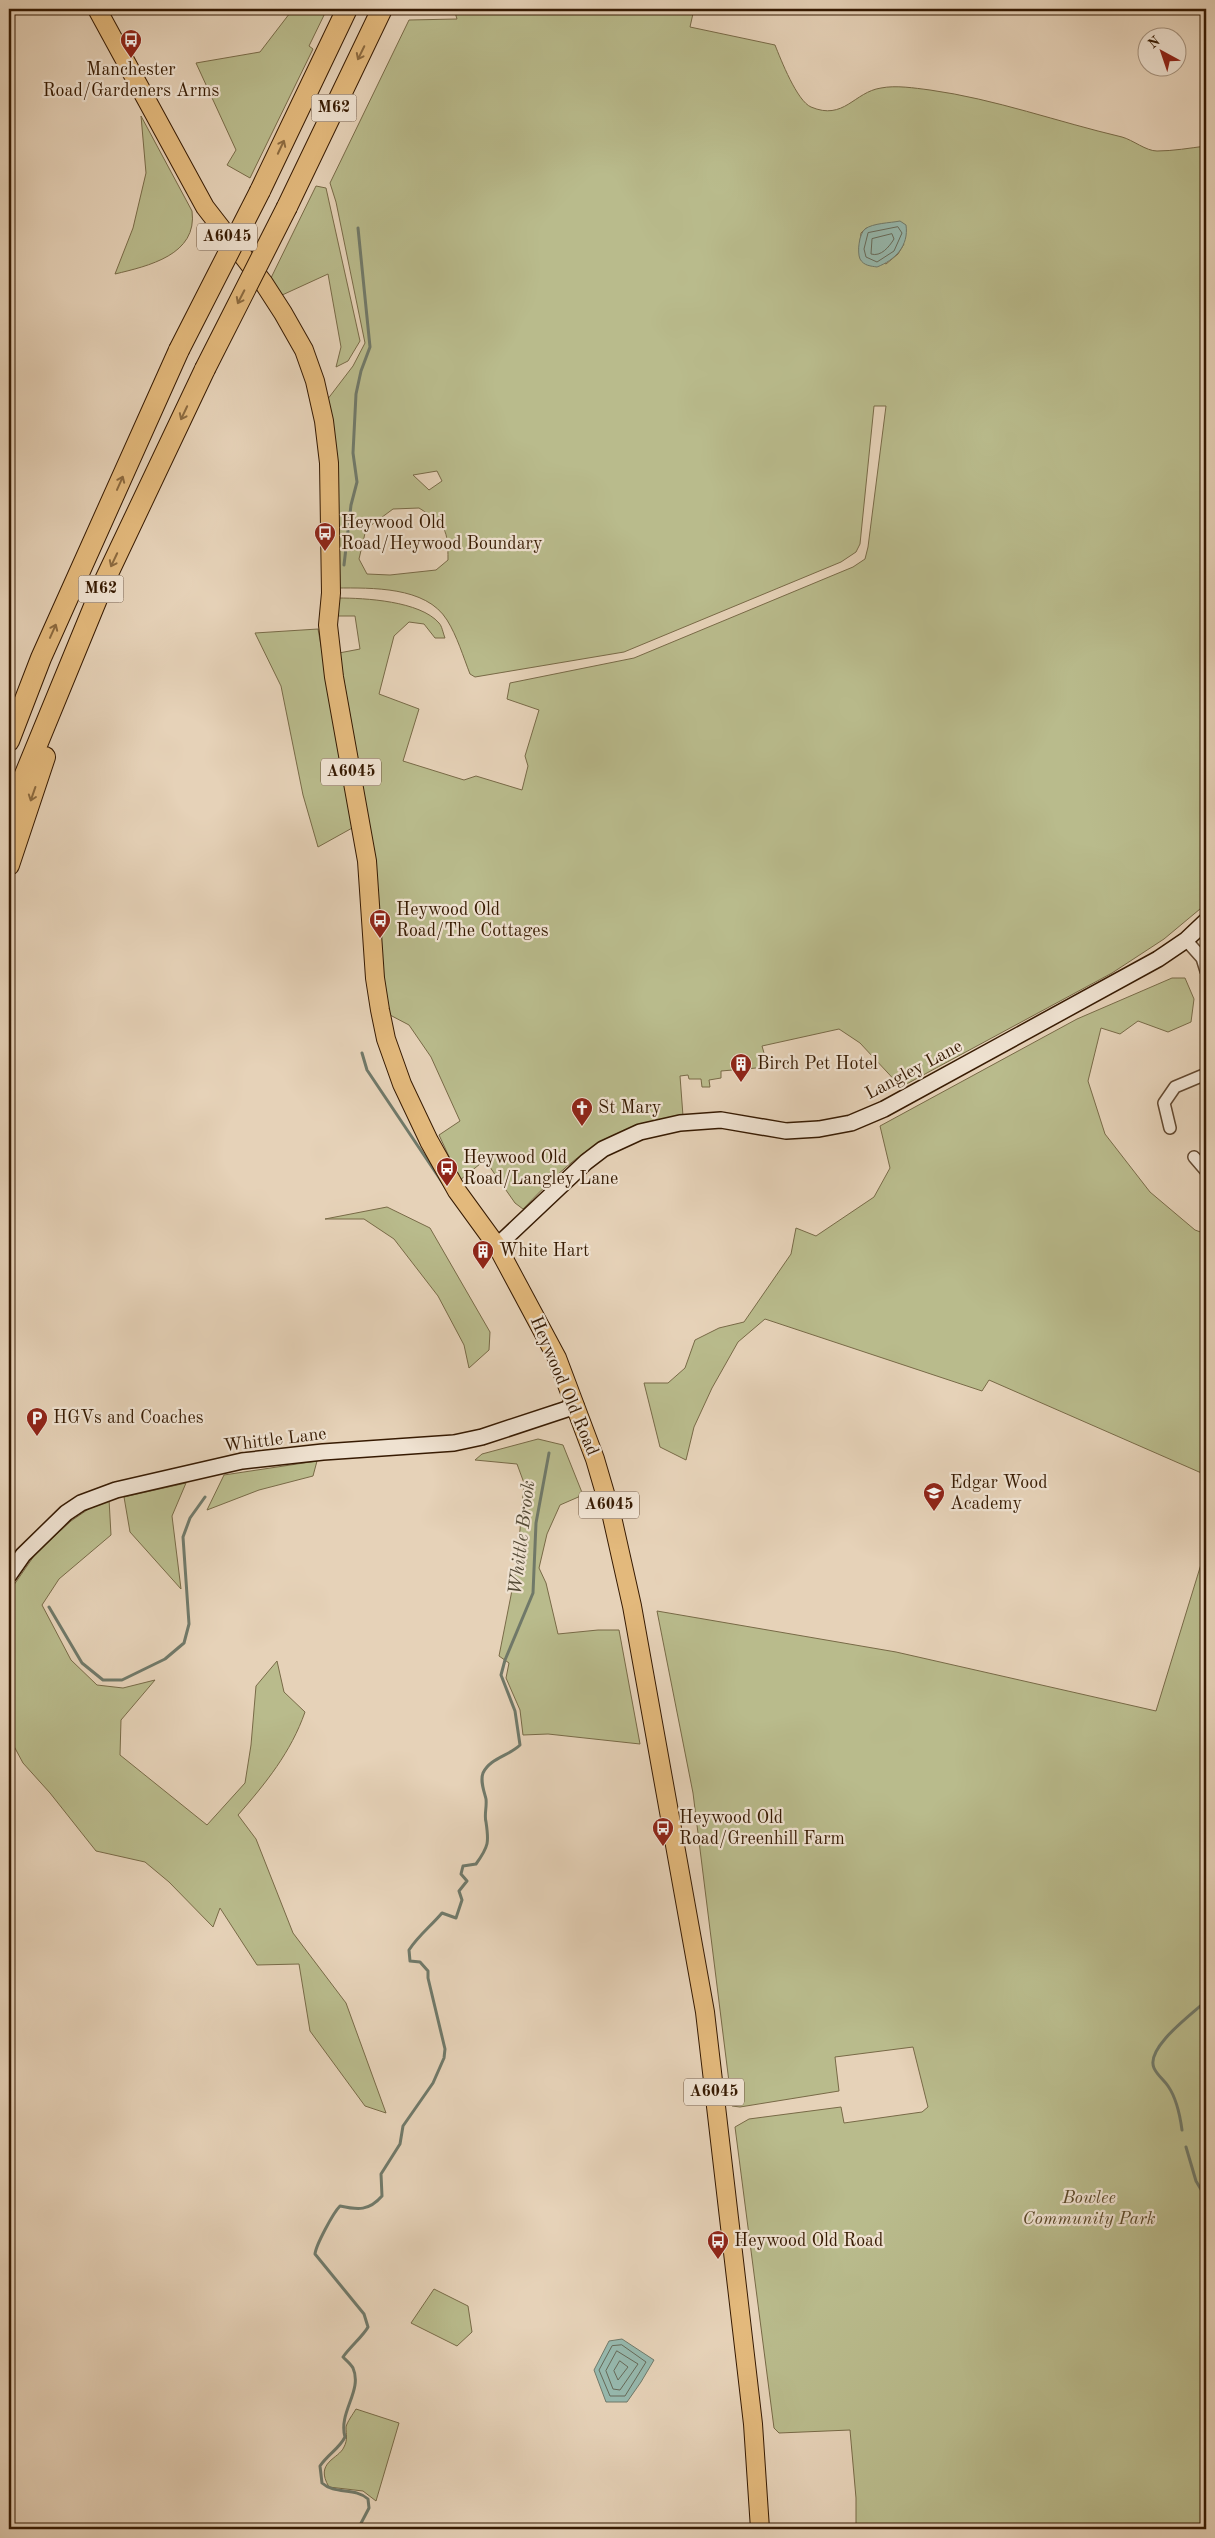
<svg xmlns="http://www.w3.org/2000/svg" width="1215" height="2538" font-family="'Old Standard TT',serif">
<rect width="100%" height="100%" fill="#e6d2b8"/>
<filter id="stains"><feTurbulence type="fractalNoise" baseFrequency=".004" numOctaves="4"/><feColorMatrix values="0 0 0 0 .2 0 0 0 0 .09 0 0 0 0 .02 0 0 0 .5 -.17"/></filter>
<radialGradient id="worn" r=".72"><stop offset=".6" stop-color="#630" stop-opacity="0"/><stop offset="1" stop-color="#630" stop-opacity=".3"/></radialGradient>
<!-- green -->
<path fill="#b9bb8c" stroke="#786a47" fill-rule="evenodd" d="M293,9H331H327L309,46L313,49L250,178L227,165L236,150L196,63L260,52Z
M454,9H694L690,27L775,45C781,60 797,101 811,107C844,121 854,92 881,88C896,85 914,88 930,90C995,99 1058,122 1122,137C1133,140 1146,151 1157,151C1173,151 1190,148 1206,146V904L1164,939L1112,973L901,1087L860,1043L839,1029L762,1046L768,1067L721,1071V1078L709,1080L710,1087H702L701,1079H689L688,1075L680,1076L683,1116C607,1126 574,1156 523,1209L515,1203L485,1160L460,1180L439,1135L460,1121L431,1057L409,1025L390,1015L382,971L375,859L339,653L360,649L355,616H338V598C365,598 420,601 439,623C442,626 443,633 445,638H435L424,624L409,622L394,636L379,694L419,709L403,761L464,780L476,776L522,790L528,766L525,756L539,710L507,699L510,683L634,658L853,567L865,559L868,547L886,406H874L860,544L856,552L841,562L624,652L475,677L470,674C463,656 457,636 447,620C426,586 371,588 337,588L327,400L353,366L365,343L336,202L330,183L409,20L457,19ZM866,228L904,244L898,254L886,264L859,249L861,233ZM437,471L442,481L429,490L413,475ZM419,508C446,525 448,529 448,560L436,570L390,575L367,574L359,559L366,529L393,509Z
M141,116L192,211C198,255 148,266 115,274L133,228L146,173Z
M316,186L326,188L360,341L348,361L336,367L341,347L328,274L280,296L269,282Z
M318,629L354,827L318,847L303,795L281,686L255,633Z
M1172,978H1185L1194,999L1191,1022L1168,1032L1138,1021L1120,1034L1101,1028L1088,1081L1105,1134L1150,1192L1195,1230L1206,1234V1475L989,1380L982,1391L765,1319L738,1342L712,1388L694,1427L686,1460L660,1447L644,1383H668L685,1368L695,1340L719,1328L744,1322L791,1254L796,1228L816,1236L874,1197L890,1168L880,1126L1077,1019Z
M387,1207L430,1228L490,1332L489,1350L469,1368L464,1345L438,1296L394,1239L364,1219H325Z
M538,1439L563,1445L583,1495L560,1505L547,1534L539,1568L546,1583L558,1634L598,1630H619L640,1744L548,1734L523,1735L520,1710L506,1678L509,1663L499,1656L517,1565L524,1483L517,1464L475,1460L482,1454Z
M317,1461L313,1476L259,1490L207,1510L224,1475Z
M186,1483L172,1516L181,1589L130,1532L124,1497Z
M109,1499L111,1535L59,1579L42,1605L71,1660L97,1685L123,1688L155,1680L121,1720L120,1755L207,1825L245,1783L251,1745L256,1686L277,1661L284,1692L305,1712C291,1752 266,1783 238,1815L256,1839L293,1933L346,2003L386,2113L365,2106L310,2031L299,1964L257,1965L220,1908L213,1927L169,1882L145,1862L96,1851L50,1793L23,1763L9,1737V1592L36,1553L71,1521L90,1508Z
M1206,1548V2529H856V2498L850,2430L779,2433L774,2428L735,2127L749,2119L841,2107L844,2123L922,2112L928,2107L913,2047L835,2057L839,2091L740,2107L732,2106L693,1793L657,1611L896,1652L1156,1711Z
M434,2289L468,2306L472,2332L457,2346L411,2323Z
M356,2409L399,2423L376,2501L363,2491L329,2487C314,2462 339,2459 344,2447C348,2439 346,2435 346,2427C347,2422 353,2414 356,2409Z"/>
<!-- water -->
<path fill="#96b8ad" stroke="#707969" d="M900,221L906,225C909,246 895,260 877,267C871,266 864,266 860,259C857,252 859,234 865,229C873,223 890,223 900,221Z
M622,2339L654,2360L641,2382L627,2402H606L594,2370L609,2341Z"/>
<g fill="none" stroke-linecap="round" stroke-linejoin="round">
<!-- shore -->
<path stroke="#666958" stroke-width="1" d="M898,227L902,233L894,251L877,262L866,257L864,249L868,233Z
M892,234L894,239C889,247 881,257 871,254L872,239Z
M622,2345L646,2362L625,2396H610L599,2370L612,2346Z
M617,2351L638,2364L620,2390L613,2389L606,2371Z
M620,2361L628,2367L618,2380L614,2371Z"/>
<!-- stream -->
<path stroke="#707969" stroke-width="3" d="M344,565L351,505L357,482L353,453L356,394L361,371L370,347L358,228
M362,1053L367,1070L446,1188
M49,1607L82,1663L103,1680H122L165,1659L184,1643L189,1624L183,1537L190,1518L205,1497
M1182,2130C1180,2115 1177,2099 1168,2086C1164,2080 1157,2075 1154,2068C1145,2048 1192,2014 1206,2001
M1186,2147L1196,2181L1206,2198
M358,2529L369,2508L368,2499C355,2487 335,2495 322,2483L320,2466C328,2454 339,2449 345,2437C338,2412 363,2391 353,2368C351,2364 346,2360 343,2357C350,2347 364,2335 368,2327L364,2314L315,2254C316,2245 333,2213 340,2206C358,2210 369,2211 382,2196L381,2174L400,2144L403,2126L433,2083L444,2058L445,2049L428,1978V1971L420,1962L410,1961L409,1950C418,1936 431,1926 442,1913L456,1918L462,1900L459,1891L467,1881L461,1874L463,1866L476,1864C489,1846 489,1842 486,1822C484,1815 487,1807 486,1799C484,1791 480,1781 483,1773C490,1758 509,1756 520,1745L515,1711L501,1675L505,1660L533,1593L536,1523L549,1453"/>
<!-- street casing -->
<g stroke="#624830" stroke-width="14">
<path id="street" d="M1186,940L1202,958L1206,971
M1170,1128L1164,1103L1175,1087L1206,1074
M1194,1157L1206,1171"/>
</g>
<!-- secondary casing -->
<g stroke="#361a02" stroke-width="18">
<path id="secondary" d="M497,1246L586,1162L603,1149L640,1132L680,1123L721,1120L786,1131L819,1129L851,1123L884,1109L1158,959L1186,940L1206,921
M9,1575L23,1555L66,1513L81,1503L116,1490L242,1461L323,1452L454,1443L482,1437L576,1406"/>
</g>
<!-- primary casing -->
<g stroke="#361a02" stroke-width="20">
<path id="primary" d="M97,9L205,207L263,282L283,313L304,350L315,381L324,421L329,463L331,593L328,625L334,677L367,861L375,978L380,1010L386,1039L402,1084L429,1141L457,1191L497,1246L557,1358L595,1459L612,1517L632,1606L705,2012L753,2424L760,2529"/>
</g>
<!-- highway casing -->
<g stroke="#361a02" stroke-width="22">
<path id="highway" d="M260,191L347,9
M287,207L382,9
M9,741L41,658L179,350
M9,813L104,582L205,369
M9,865L45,757"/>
</g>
<!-- street -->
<use href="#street" stroke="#efe2d1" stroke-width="11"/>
<!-- secondary -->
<use href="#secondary" stroke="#efe2d1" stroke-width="15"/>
<!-- primary -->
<use href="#primary" stroke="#e3b97c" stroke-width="18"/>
<!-- highway -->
<use href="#highway" stroke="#e3b97c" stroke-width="20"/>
<!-- highway-bridge casing -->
<g stroke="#361a02" stroke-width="22" stroke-linecap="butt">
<path id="highway-bridge" d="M179,350L260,191
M205,369L287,207"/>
</g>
<!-- highway-bridge -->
<use href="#highway-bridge" stroke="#e3b97c" stroke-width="20"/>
</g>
<!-- one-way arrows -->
<defs><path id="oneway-shaft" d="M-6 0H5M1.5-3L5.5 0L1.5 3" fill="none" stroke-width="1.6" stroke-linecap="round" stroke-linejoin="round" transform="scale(1.25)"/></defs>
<g stroke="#8c6a3f">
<use href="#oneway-shaft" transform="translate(361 53) rotate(116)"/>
<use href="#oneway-shaft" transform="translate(281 147) rotate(-65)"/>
<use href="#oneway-shaft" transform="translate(241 297) rotate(117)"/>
<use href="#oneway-shaft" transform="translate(184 413) rotate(115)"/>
<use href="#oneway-shaft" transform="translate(120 483) rotate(-66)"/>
<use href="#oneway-shaft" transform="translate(114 560) rotate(115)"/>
<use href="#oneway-shaft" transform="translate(53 631) rotate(-66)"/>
<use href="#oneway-shaft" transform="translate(33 794) rotate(109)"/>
</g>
<!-- icons -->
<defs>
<g id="bus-pin" transform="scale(1.125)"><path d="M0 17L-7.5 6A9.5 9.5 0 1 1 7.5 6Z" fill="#8f2418" stroke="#efe2d1"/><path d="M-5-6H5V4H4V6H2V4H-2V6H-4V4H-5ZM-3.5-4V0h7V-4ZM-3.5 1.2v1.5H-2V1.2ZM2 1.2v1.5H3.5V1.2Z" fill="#fff"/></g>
<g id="building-pin" transform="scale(1.125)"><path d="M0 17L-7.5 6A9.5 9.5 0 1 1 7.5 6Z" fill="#8f2418" stroke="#efe2d1"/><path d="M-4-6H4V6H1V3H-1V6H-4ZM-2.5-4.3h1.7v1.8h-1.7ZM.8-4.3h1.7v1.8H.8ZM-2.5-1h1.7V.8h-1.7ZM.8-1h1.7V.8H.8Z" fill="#fff"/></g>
<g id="church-pin" transform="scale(1.125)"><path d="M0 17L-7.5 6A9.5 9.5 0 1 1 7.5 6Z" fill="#8f2418" stroke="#efe2d1"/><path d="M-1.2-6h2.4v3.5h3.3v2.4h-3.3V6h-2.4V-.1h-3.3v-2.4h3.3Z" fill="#fff"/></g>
<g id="parking-pin" transform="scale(1.125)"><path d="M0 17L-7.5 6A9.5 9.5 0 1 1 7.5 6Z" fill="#8f2418" stroke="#efe2d1"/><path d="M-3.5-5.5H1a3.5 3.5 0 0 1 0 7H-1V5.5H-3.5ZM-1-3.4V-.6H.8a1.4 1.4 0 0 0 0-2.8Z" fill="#fff"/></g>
<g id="school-pin" transform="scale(1.125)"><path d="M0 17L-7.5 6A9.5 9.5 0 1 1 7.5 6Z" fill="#8f2418" stroke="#efe2d1"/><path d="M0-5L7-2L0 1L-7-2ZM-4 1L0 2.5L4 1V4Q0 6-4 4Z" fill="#fff"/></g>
</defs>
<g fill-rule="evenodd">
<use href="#bus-pin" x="131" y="40"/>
<use href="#bus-pin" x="325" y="533"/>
<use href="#bus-pin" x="380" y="920"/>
<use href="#building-pin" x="741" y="1064"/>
<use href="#church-pin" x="582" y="1108"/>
<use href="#bus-pin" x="447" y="1168"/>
<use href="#building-pin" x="483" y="1251"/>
<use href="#parking-pin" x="37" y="1418"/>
<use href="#school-pin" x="934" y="1493"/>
<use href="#bus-pin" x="663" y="1828"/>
<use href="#bus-pin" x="718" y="2241"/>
</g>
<g text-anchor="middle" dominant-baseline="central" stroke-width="4.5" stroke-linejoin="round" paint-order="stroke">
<!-- shield labels -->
<g fill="#efe2d1" stroke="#6e5640" stroke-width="1">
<rect x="311.5" y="94.5" width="45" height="27" rx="4"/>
<rect x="197" y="223.5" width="60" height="27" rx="4"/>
<rect x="78.5" y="575.5" width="45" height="27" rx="4"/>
<rect x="321" y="758.5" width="60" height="27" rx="4"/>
<rect x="579" y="1491.5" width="60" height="27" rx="4"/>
<rect x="684" y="2078.5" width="60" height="27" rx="4"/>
</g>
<g font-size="16" font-weight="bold" fill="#361a02">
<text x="334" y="108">M62</text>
<text x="227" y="237">A6045</text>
<text x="101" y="589">M62</text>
<text x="351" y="772">A6045</text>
<text x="609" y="1505">A6045</text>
<text x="714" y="2092">A6045</text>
</g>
<!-- poi labels -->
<g font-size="18" fill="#361a02" stroke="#efe2d1" text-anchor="start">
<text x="131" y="70" text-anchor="middle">Manchester<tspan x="131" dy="21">Road/Gardeners Arms</tspan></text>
<text x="341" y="523">Heywood Old<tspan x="341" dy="21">Road/Heywood Boundary</tspan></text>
<text x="396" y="910">Heywood Old<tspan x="396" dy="21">Road/The Cottages</tspan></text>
<text x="757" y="1064">Birch Pet Hotel</text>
<text x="598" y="1108">St Mary</text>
<text x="463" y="1158">Heywood Old<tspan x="463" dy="21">Road/Langley Lane</tspan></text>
<text x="499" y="1251">White Hart</text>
<text x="53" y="1418">HGVs and Coaches</text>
<text x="950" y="1483">Edgar Wood<tspan x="950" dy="21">Academy</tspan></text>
<text x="679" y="1818">Heywood Old<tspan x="679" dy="21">Road/Greenhill Farm</tspan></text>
<text x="734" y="2241">Heywood Old Road</text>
</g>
<!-- street labels -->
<g font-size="18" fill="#361a02" stroke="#efe2d1">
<text transform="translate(914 1070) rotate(-28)">Langley Lane</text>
<text transform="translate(564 1386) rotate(67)">Heywood Old Road</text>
<text transform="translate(275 1440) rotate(-7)">Whittle Lane</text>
</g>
<!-- park labels -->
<g font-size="18" font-style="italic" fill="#5d4a2b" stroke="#efe2d1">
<text x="1089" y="2198">Bowlee<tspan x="1089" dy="21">Community Park</tspan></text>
</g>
<!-- water labels -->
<g font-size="19" font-style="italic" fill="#534935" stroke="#efe2d1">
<text transform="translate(523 1538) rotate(-83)">Whittle Brook</text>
</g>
</g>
<!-- margin -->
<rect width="1215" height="2538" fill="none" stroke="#e6d2b8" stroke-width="30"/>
<rect x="10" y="10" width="1195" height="2518" fill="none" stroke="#361a02" stroke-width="2.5"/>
<rect x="15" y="15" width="1185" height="2508" fill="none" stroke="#361a02"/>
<!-- north arrow -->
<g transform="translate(1162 52) rotate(320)"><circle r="24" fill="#efe2d1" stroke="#a5927e"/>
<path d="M0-4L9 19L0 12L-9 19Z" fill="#8f2418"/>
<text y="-8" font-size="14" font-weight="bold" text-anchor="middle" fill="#361a02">N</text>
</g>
<rect width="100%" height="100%" filter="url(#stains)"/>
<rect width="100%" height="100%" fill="url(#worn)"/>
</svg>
